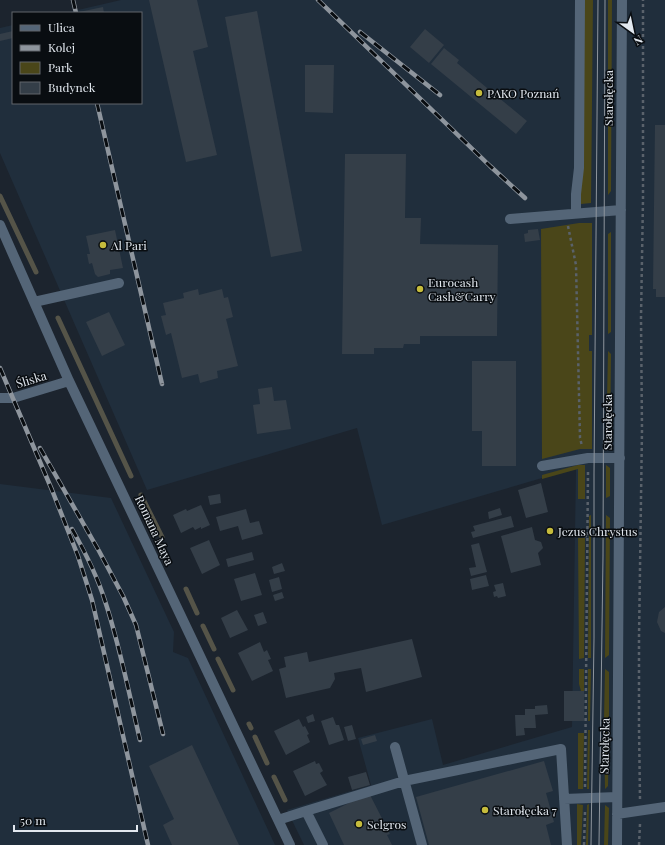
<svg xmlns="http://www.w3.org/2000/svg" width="665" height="845" font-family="'Playfair Display',serif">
<rect width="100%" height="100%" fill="#1c242e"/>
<!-- built -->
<path fill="#202e3c" d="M121,0H665V845H304L287,810L371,785L358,738L432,719L443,765L572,727L576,468L382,525L357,428L147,490L0,153V28L13,25V103H141V13H65Z
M0,484L111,498L174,632L173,652L188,658L275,845H0Z"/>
<!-- green -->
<path fill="#4a4619" d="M584,0H593L591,203L581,204L579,195Z
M608,0H612L611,191L608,195Z
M579,223H592V335H589V351H592V449H580L542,459L541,229Z
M611,232V332L608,334V234Z
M608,351L611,354L610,446L606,449Z
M578,465H585V499H578V469L542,479V475Z
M606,465L610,468V496L606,498Z
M591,515V658H588L589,516Z
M606,515L610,518L609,655L605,658Z
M578,538H585L584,658L579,659Z
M579,669H584V691H581L579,684Z
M588,669H591L590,721H588Z
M605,669L609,672V717L604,720Z
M588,730H590L589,789H587Z
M604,730L609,733L608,786L605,789Z
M578,733H584L583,789H578Z
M577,804L583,805L581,845H577Z
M589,804L588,845H586L587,805Z
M605,805L609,808L608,845H604Z"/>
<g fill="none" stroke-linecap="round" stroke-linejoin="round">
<!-- stream -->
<path stroke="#555448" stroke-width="5" d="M0,196L36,272
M58,318L131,476
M141,495L162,537
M186,589L197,613
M203,626L214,649
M218,659L233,690
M249,724L251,728
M255,737L267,763
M274,777L285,800"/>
</g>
<!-- building -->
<path fill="#343e48" d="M149,0H197L208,47L193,51L217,155L186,162Z
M103,7L104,13H79V12Z
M257,11L302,251L271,257L225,17Z
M425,29L444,45L429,63L410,47Z
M13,31V38L0,41V34Z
M444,48L459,60L457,63L527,121L516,134L431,64Z
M305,65H334L333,113L305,112Z
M655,125H665V297H656V289H653Z
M345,154H406L405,218H421L420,244L498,245L497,336H420V344H404L403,348H374V354H342Z
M538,229L540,240L525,242L524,234L528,233V230Z
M115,230L123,268L110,270V274L98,277L95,274L92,263L89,264L87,254H90L86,236Z
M198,289L199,295L222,289L224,298L228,297L233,317L226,319L238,366L217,371L218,378L200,383L198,374L182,378L171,333L166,335L161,316L166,315L163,303L184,298L183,293Z
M109,312L125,345L102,356L86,322Z
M472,361H516V466H482V431H472Z
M272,387L274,401L286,400L291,429L257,434L253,405L260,404L258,389Z
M541,483L548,512L526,518L518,490Z
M220,494L221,503L210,505L208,496Z
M201,505L210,525L201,529V527L195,530L193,527L181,533L173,515L186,509L187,511Z
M500,508L502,515L489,519L488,512Z
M246,509L250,523L259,521L263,534L242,540L238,526L220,531L216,517Z
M511,516L514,527L473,538L471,532L475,531L473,526Z
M532,527L535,540L541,542L543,548L538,553L541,565L511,573L501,536Z
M209,540L220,565L202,574L190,548Z
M479,543L487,572L471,576L469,568L476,567L471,545Z
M252,552L254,560L228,567L226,559Z
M282,563L285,571L274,574L272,567Z
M255,573L262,595L241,601L234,579Z
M486,575L489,586L472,590L470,579Z
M279,577L282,589L272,592L269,580Z
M503,583L506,596L498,598L497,596L494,597L493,592L496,591L494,585Z
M282,592L284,598L275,601L273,595Z
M665,607V633L661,631L657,622L659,612Z
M237,610L248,630L230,638L221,618Z
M263,612L267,623L258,626L254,615Z
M412,639L422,677L366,692L361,668L334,673L335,679L330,688L286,698L279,669L286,667L284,657L307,652L309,662Z
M260,642L264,652L267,650L271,659L268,660L273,671L252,681L238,653Z
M564,691H584V721H564Z
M547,705L548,714L535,715L536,728H524L525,735L516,736L515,715H525V709H535V706Z
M313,714L315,721L308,723L306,717Z
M333,717L336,725H339L344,740L329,745L321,721Z
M299,719L303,727L305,726L309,734L307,735L310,742L286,755L274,731Z
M352,725L356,739L348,741L344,727Z
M375,735L377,741L363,745L361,739Z
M192,745L239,845H172L163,825L174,819L149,766Z
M315,761L316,764L319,763L323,771L320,773L327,785L305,796L293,771Z
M544,761L553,791L546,793L554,822L546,825L551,845H429L416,797Z
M366,772L370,785L352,790L348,777Z
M369,793L390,834L387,835L392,845H344L329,813Z"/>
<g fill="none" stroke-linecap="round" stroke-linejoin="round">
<!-- path -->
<path stroke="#5a626b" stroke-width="2.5" stroke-dasharray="3 3" stroke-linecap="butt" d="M568,226L576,265L580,438L582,446
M578,536H587
M585,787L588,472
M640,799L639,727V638L642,429L641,318L643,199V0
M584,845L585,812
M639,845L640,824"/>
<!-- minor -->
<path stroke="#546577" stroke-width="10" d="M576,213V194L579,168L580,0
M510,219L621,210
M0,225L69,381L290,845
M34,302L119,283
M0,398H13L69,381
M542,466L588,458H620
M395,747L422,845
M564,799L617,797
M306,811L404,781L561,749L567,845
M617,814L665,807
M278,820L306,811L323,845
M617,845L622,0"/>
<!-- tram -->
<path stroke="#8e959d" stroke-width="1" d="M591,845L594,638V474L598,0
M599,845L603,556L605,0"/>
<!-- rail casing -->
<g stroke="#8e959d" stroke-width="4.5">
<path id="rail" d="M73,0L76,13
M318,0L490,166L525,198
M360,32L440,95
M97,103L162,384
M0,368L52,490L78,556L92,600L148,845
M40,448L99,551L123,596L136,625L163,734
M72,529C85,552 97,575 105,601C120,646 129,694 140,740"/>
</g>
<!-- rail -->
<use href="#rail" stroke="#090d11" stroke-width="3" stroke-dasharray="9" stroke-linecap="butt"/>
</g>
<!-- markers -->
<g fill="#c6bc3c" stroke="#090d11" stroke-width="1.5">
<circle cx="479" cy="93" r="4"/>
<circle cx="103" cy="245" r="4"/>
<circle cx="420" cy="289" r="4"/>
<circle cx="550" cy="531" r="4"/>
<circle cx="485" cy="810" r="4"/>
<circle cx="359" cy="824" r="4"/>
</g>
<g text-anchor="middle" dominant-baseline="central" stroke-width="3" stroke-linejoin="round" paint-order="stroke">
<!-- poi labels -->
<g font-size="12" fill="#e2e8ef" stroke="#090d11" text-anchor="start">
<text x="487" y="93">PAKO Poznań</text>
<text x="111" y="245">Al Pari</text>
<text x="428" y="282">Eurocash<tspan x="428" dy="14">Cash&amp;Carry</tspan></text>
<text x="558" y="531">Jezus Chrystus</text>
<text x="493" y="810">Starołęcka 7</text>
<text x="367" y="824">Selgros</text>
</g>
<!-- street labels -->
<g font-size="12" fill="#e2e8ef" stroke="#090d11">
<text transform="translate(608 98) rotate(-90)">Starołęcka</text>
<text transform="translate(31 379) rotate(-17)">Śliska</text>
<text transform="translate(607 422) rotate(-90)">Starołęcka</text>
<text transform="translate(155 530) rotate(65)">Romana Maya</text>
<text transform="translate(604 746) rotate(-89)">Starołęcka</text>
</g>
</g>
<!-- legend -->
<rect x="12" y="12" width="130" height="92" fill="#090d11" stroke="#60656a"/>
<rect x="20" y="25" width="20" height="6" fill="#546577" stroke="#60656a"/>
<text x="48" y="32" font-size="12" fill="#e2e8ef">Ulica</text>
<rect x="20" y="45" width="20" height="6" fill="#8e959d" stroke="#60656a"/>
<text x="48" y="52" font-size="12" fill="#e2e8ef">Kolej</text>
<rect x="20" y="62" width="20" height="12" fill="#4a4619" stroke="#60656a"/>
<text x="48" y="72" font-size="12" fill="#e2e8ef">Park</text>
<rect x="20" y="82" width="20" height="12" fill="#343e48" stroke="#60656a"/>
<text x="48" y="92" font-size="12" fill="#e2e8ef">Budynek</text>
<!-- north arrow -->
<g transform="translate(633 32) rotate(147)" stroke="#090d11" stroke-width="3" paint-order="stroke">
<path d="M0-3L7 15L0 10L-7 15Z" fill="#e2e8ef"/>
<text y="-6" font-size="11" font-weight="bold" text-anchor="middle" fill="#e2e8ef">N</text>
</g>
<!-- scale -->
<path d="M14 825v6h123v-6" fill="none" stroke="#e2e8ef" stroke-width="2"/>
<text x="20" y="825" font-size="12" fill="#e2e8ef" stroke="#090d11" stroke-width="3" paint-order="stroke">50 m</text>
</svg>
